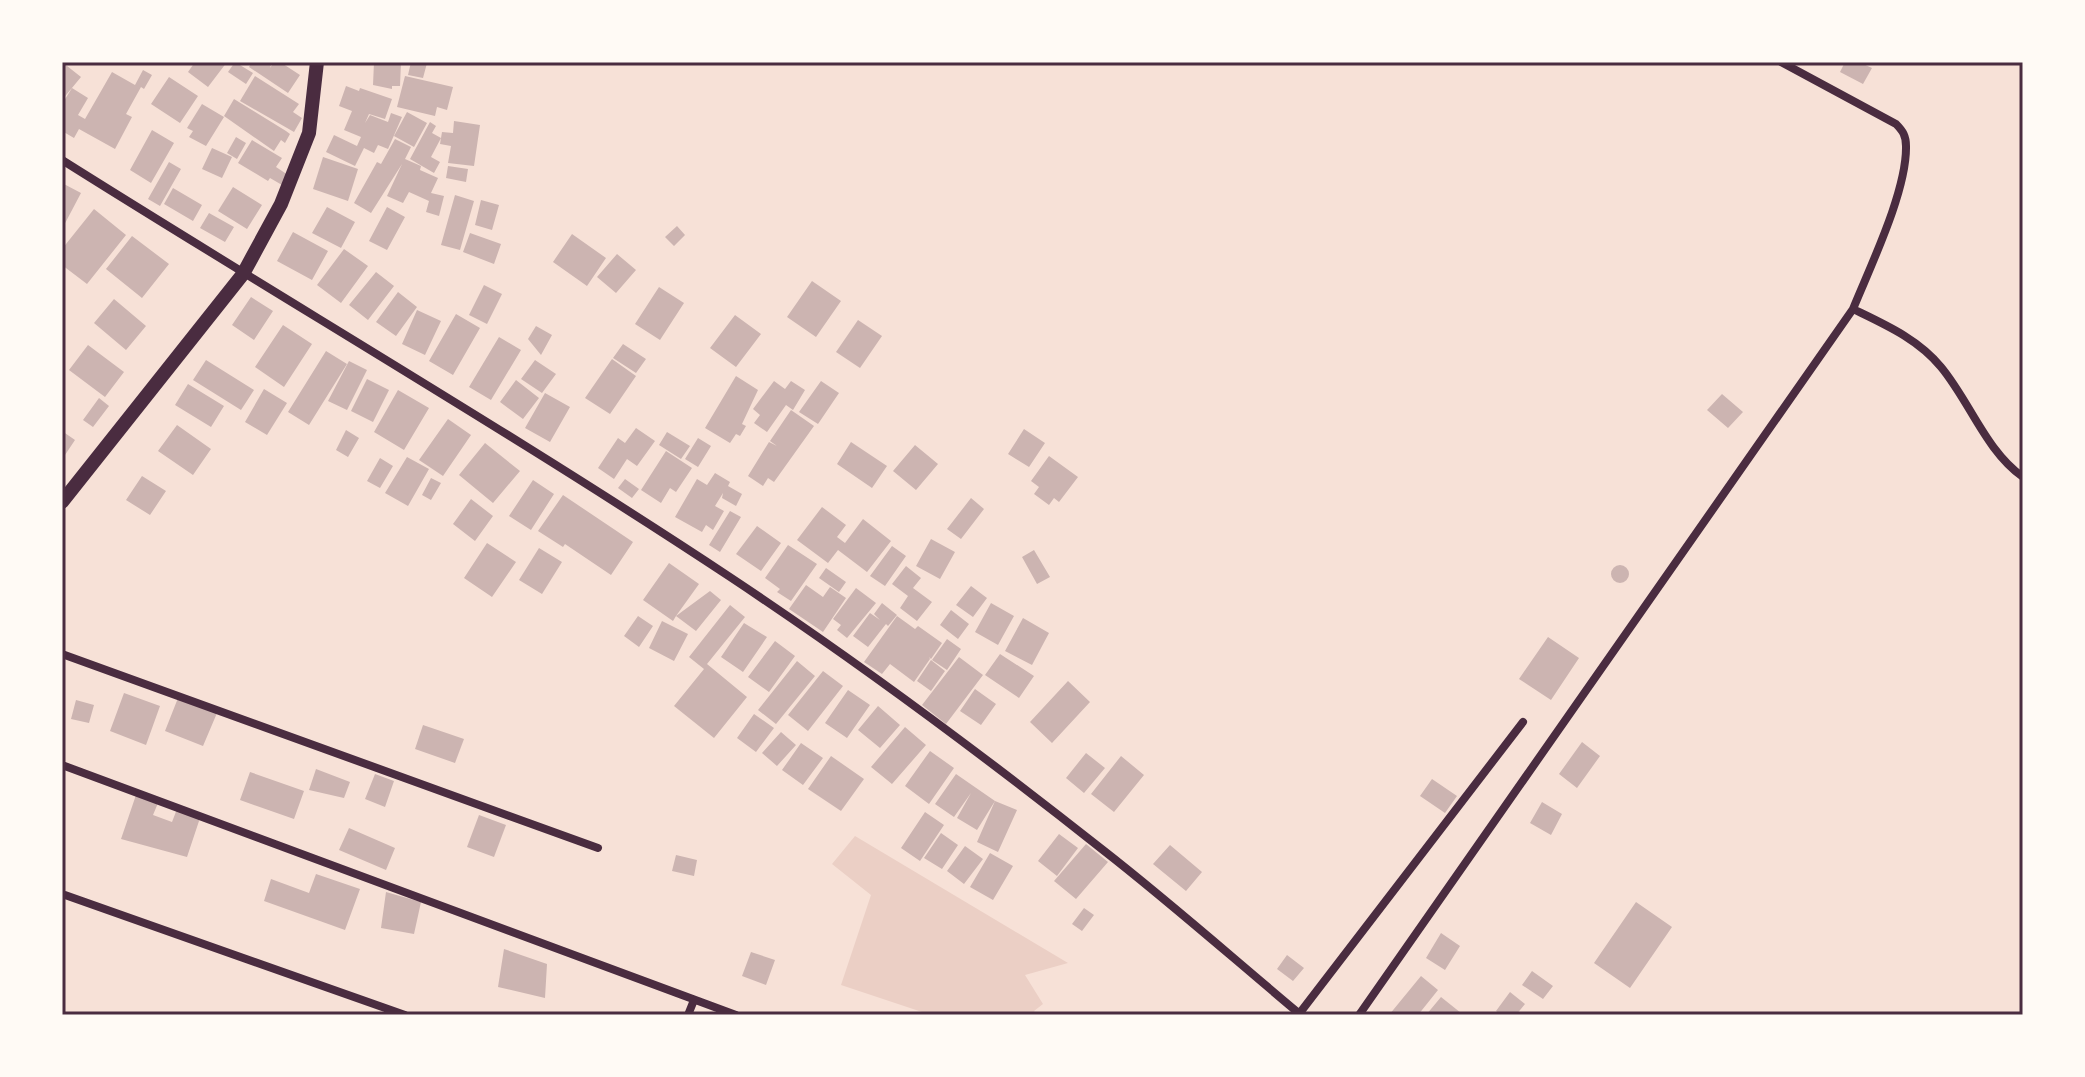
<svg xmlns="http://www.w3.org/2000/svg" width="2085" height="1077" font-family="'Sofia Sans Condensed',sans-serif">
<rect width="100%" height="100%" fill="#f7e1d7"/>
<!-- green -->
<path fill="#ebcfc5" d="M855,836L1068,963L1025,975L1043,1004L1034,1011L1036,1015H931L841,985L871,895L832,864Z"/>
<!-- building -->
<path fill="#ccb4b1" d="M62,62L81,77L62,100Z
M195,62H227L208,87L188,72Z
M235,62L253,73L246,84L228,72Z
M252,62H272L270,68L274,62H280L300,75L288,93L249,67Z
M374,62H401L400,86H392V89L373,85Z
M411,62L427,63L423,78L408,75Z
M1845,62H1859L1872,68L1863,84L1840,72Z
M143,70L152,75L144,89L141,87L126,114L132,117L115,149L79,129L74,138L62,131V104L72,88L88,98L78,115L85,119L112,72L135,85Z
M255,76L299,104L293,112L302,118L294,132L240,101Z
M405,76L453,87L447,110L437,107L435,116L397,107Z
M169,77L198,96L180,123L151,104Z
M346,86L359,91L360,88L392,99L385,119L369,114L365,123L370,115L388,122L391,113L402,117L388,149L378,145L374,153L364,148L355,166L326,152L334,135L357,146L361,137L344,130L352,111L339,106Z
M234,99L286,131L290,134L285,143L281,140L274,151L224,116Z
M202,104L224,117L206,146L189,137L193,131L187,128Z
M407,112L427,123L414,147L394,136Z
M454,121L480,125L474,166L448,163L451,146L440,144L442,132L453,133Z
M430,122L436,126L432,133L441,138L431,157L440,162L434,173L410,159Z
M152,130L174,143L151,183L130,170Z
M236,137L246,143L237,159L227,153Z
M395,139L411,147L405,159L421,166L420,170L438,178L431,193L444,196L439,216L426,212L429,201L409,192L403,203L387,196L402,164L371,213L354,203L377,162L381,164Z
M252,140L282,158L276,167L288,175L282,185L270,178L268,181L238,163Z
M212,148L232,157L222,178L202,169Z
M323,157L358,169L348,201L313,189Z
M169,162L181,169L160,206L148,199Z
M448,166L468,169L466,182L446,178Z
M62,183L81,193L62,229Z
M233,187L262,205L247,229L218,211Z
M173,188L202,205L193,221L164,204Z
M455,195L474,201L460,250L441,245Z
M481,200L499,205L492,230L475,225Z
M327,207L355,222L341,248L312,233Z
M387,207L405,217L387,250L369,241Z
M94,209L126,235L87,284L62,265V249Z
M209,213L234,227L225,242L200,228Z
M677,226L685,235L674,246L665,237Z
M293,232L328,251L312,280L277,261Z
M470,233L501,244L494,264L463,252Z
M572,234L606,258L587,286L553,262Z
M132,236L169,264L142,298L106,269Z
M344,249L368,266L341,303L317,285Z
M617,254L636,270L616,293L597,277Z
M376,272L394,286L368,320L349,305Z
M812,281L841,301L816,337L787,317Z
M484,285L502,294L487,324L469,315Z
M659,287L684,303L660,340L635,324Z
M398,292L417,307L396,336L376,322Z
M251,297L273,311L254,340L232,325Z
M114,299L146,326L126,350L94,323Z
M417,310L441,321L425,355L402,344Z
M456,314L480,328L453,375L429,361Z
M735,315L761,334L736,367L710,348Z
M858,320L882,336L860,368L836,352Z
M283,325L312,344L284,387L255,367Z
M536,326L552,335L541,355L528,339Z
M499,337L521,350L491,400L469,387Z
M623,344L646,359L636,373L613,358Z
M88,345L124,372L105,397L69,370Z
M326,351L347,364L309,425L288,412Z
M612,359L636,376L610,414L585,398Z
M206,360L254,390L241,410L193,380Z
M535,360L556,374L542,393L521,379Z
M349,361L367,370L347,410L328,401Z
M736,376L758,390L742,424L746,426L740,436L736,434L730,443L705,428Z
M367,379L389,390L373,422L351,411Z
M516,380L539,398L523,419L500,402Z
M774,381L785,389L791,381L805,390L793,410L786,405L767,432L754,423L760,415L753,409Z
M821,381L839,393L818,424L799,412Z
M188,384L224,406L211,427L175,405Z
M264,389L287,403L267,435L245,422Z
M398,390L429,408L404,450L374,432Z
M545,393L570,407L550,442L525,428Z
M1722,394L1743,412L1728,428L1707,410Z
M99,398L109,406L93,427L83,420Z
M791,410L814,426L774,482L768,478L763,486L748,476L769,442L777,446L770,441Z
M448,419L471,435L443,476L419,460Z
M177,425L211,449L193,475L158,451Z
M636,428L655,441L637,466L627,459L614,479L598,468L618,438L625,443Z
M1024,429L1045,443L1029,467L1008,454Z
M346,430L359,438L348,457L336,450Z
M62,431L75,440L65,455L62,453Z
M667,432L690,446L681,459L659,445Z
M698,438L711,446L698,467L685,459Z
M851,442L887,466L872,488L837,464Z
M485,443L520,471L493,503L459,475Z
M915,445L938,464L916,490L893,471Z
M666,451L692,468L676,492L670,488L661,503L641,490Z
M1049,456L1078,477L1059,502L1054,498L1049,505L1034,494L1039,487L1031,481Z
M407,457L429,469L408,506L385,493Z
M380,458L393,466L380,488L367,481Z
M715,473L730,482L728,486L742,494L736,506L722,498L723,493L715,506L724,511L713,530L706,525L702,532L675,517L697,479L707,485Z
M142,476L166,491L150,515L126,500Z
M431,478L441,483L431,500L422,495Z
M625,479L639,489L632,498L618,488Z
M533,480L554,494L531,530L509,516Z
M563,495L633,542L611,575L565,544L563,547L538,531Z
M971,498L984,509L961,539L947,529Z
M471,499L493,516L475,541L453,524Z
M822,507L846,525L837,537L845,543L863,519L891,541L867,572L838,550L828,563L797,540Z
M730,511L741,517L720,552L709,545Z
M757,526L781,543L761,571L736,554Z
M931,539L955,552L940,579L916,566Z
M487,543L516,562L492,597L464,578Z
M788,545L817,564L791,601L777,592L780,589L765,578Z
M892,546L906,556L885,586L870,576Z
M539,548L562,562L542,594L519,580Z
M1034,550L1050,577L1037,584L1022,557Z
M669,563L699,584L676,616L710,591L721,600L696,631L676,616L673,621L643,600Z
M1611 574a9 9 0 1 1 18 0a9 9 0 1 1-18 0Z
M906,566L921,578L913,588L932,602L917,621L900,608L908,596L892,584Z
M826,568L846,582L839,592L819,578Z
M806,585L823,597L830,587L846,598L823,632L789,609Z
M971,586L987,598L973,617L956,605Z
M856,588L876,603L847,638L837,630L841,625L833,619Z
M882,603L897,615L888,626L886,624L868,647L853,636L870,613L880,620L874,614Z
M991,603L1014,616L998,645L975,632Z
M730,605L745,617L707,664L747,697L714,738L674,706L704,669L689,657Z
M951,610L969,624L958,639L940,625Z
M638,616L653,626L639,647L624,636Z
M897,616L915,629L918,626L942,643L931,659L929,657L930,659L914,682L890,664L882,674L864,662Z
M1023,618L1049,633L1032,665L1005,651Z
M662,621L688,634L674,661L649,648Z
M744,623L767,637L743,672L721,657Z
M1548,637L1579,658L1551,700L1519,679Z
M947,639L961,649L947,670L932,660Z
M775,641L795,656L769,692L748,677Z
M1000,654L1034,676L1019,698L985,675Z
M959,657L983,675L946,724L922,705Z
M931,660L945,671L931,691L917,681Z
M797,661L815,676L776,724L758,710Z
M823,671L843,686L808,731L788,715Z
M1068,681L1090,702L1052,743L1030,722Z
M975,689L996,704L981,725L960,711Z
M848,690L870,705L847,738L825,723Z
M124,693L160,706L146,745L110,731Z
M178,698L217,713L203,746L165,731Z
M76,700L94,705L89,723L71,719Z
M878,706L900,725L880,748L858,730Z
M754,714L774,728L756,752L737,738Z
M423,725L464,739L455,763L415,749Z
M905,727L926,745L892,784L871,767Z
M781,732L796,745L777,766L762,753Z
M1582,742L1600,756L1577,788L1559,774Z
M801,743L823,758L803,785L782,770Z
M930,751L954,768L929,804L905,786Z
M1086,753L1105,768L1084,793L1066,778Z
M831,756L864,779L841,811L808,789Z
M1121,756L1144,775L1114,812L1091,794Z
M316,769L350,782L344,798L309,790Z
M250,772L304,791L294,819L240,800Z
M375,774L394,781L385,807L365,799Z
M956,774L995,801L977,830L957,818L971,793L954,817L935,804Z
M1432,779L1457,796L1445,813L1420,796Z
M136,795L158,803L153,815L172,822L177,809L200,818L187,857L121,839Z
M995,801L1017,810L998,852L977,842Z
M1542,802L1562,814L1551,835L1530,823Z
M925,812L944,825L920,861L901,848Z
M479,815L506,825L494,857L467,847Z
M349,828L395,848L386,870L339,850Z
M941,833L958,845L942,869L924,858Z
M1059,834L1078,848L1057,876L1038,861Z
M1086,844L1108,862L1076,899L1054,881Z
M1170,845L1202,872L1186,891L1153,864Z
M965,846L983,859L964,884L947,871Z
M990,853L1013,866L993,900L970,887Z
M676,855L697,860L694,876L672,871Z
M316,874L360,889L345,930L264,901L271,879L309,893Z
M386,892L421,902L414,934L381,928Z
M1636,902L1672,927L1630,988L1594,963Z
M1084,908L1094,915L1082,931L1072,924Z
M1441,933L1460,946L1445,970L1426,958Z
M504,949L547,964L545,998L498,987Z
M751,952L775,960L766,985L742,976Z
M1287,955L1304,968L1293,981L1277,969Z
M1532,971L1553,986L1543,999L1522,985Z
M1421,976L1438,990L1418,1015H1389Z
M1510,992L1525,1004L1516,1015H1501L1496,1011Z
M1441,997L1461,1013L1459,1015H1426Z"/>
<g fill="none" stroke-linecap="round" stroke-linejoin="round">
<!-- minor -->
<path stroke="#4a2c40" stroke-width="8" d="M62,160C284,300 511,432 730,577C858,662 983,755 1103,850C1171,903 1235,960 1301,1015
M1853,309C1886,325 1918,339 1941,367C1970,402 1986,451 2023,477
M62,654L598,848
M62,765L736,1015
M65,895L405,1015
M1299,1014L1523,722
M688,1015L694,1000
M1359,1015L1853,309C1870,267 1907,191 1906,146C1906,136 1903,131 1896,124L1781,62"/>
<!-- tertiary -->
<path stroke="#4a2c40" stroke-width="14" d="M62,502L243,274L281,204L309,133L317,62"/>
</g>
<!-- border -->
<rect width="2085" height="1077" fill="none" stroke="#fffaf5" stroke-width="128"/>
<rect x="64" y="64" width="1957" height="949" fill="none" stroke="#4a2c40" stroke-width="3"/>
</svg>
